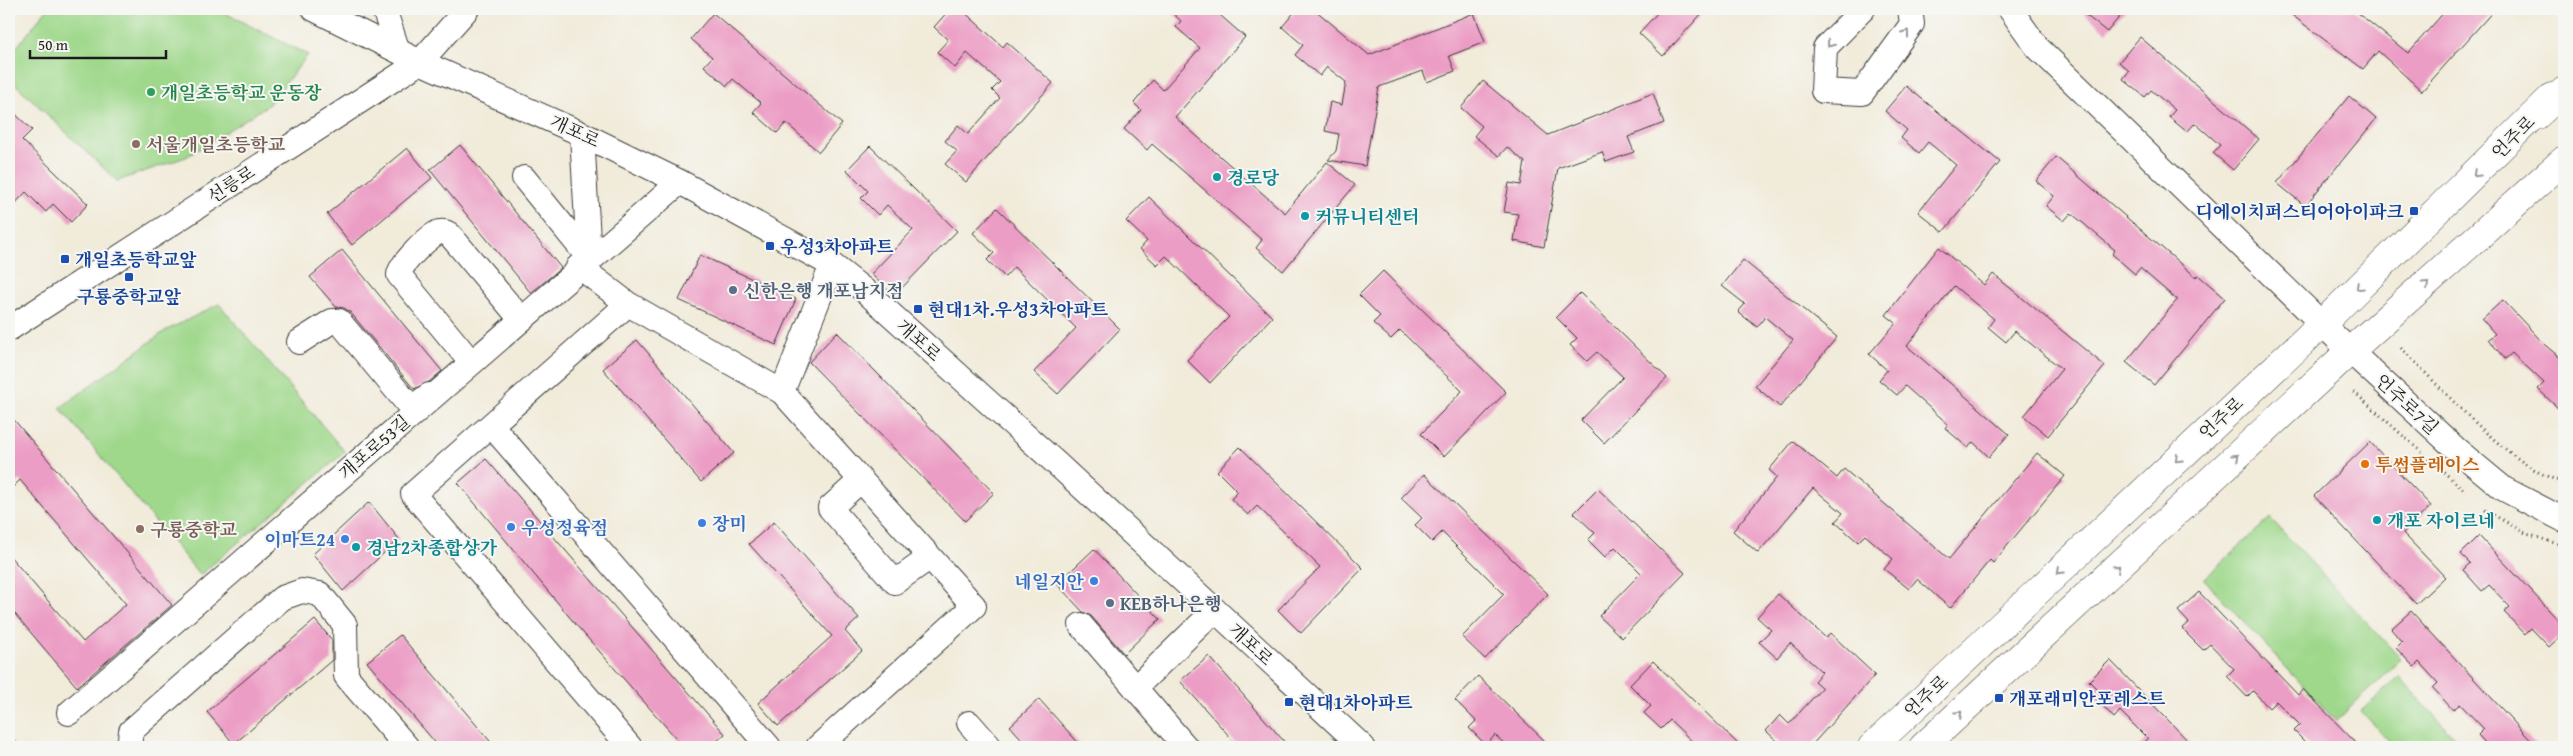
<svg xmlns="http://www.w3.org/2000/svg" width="2573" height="756" font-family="'Gentium Book Plus','Noto Serif KR',serif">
<rect width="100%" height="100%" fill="#f6f6f2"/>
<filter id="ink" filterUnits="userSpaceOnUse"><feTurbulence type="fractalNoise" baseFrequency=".02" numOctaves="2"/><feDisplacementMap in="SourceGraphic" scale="10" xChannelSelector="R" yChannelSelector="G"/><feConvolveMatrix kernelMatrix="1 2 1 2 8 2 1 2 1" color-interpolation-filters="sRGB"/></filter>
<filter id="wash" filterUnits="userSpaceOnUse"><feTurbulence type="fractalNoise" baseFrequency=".0096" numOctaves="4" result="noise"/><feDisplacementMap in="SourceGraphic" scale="20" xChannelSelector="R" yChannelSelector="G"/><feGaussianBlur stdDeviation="1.12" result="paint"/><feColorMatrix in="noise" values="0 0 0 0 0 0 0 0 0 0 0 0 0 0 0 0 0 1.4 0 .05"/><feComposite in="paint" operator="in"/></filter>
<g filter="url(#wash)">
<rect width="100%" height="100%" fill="#f1ebda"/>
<!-- green -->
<path fill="#9fd88b" stroke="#5e7a54" d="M47,9H217L308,55L268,105L186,157L117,181L9,78V57Z
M219,304L345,452L200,575L60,408L165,331Z
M2270,518L2401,659L2336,721L2204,579Z
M2399,677L2463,747H2395L2361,711Z"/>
<g id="blocks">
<!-- building -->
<path fill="#ec9dc5" d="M950,9H961L1003,47L1007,42L1053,83L966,182L945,164L957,151L945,141L958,125L968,134L1000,98L992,90L1000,82L967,53L955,68L937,52L948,40L934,27Z
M1168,9H1213L1245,37L1175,117L1285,213L1327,162L1355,185L1283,271L1256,248L1262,240L1152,144L1147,150L1124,129L1141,110L1134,103L1153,80L1163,90L1200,48L1176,27L1181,21Z
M1297,9H1314L1369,55L1474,13L1485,42L1449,56L1455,71L1427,82L1423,71L1379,87L1365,166L1328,160L1336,151L1339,134L1325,131L1330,102L1342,105L1346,82L1327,67L1320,76L1295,55L1303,45L1282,27Z
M1661,9H1706L1663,56L1639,33Z
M2078,9H2126L2107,32Z
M2284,9H2353L2408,53L2447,9H2495L2422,91L2378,51L2363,69Z
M713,13L842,124L819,152L786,123L777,133L753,112L761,103L733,79L727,86L704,66L712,57L691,39Z
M2140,37L2259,139L2233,170L2213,153L2220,145L2195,123L2187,132L2169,117L2175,110L2151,90L2145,97L2123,79L2129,71L2119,62Z
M1483,81L1548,135L1653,93L1664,123L1628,137L1634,152L1606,162L1602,152L1558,168L1544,247L1514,241L1518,214L1504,212L1509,183L1521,185L1525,162L1507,147L1499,156L1474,136L1482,126L1461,108Z
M1906,86L2000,162L1943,232L1918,212L1956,165L1928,142L1919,153L1901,138L1907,130L1885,111Z
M2349,96L2376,119L2305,206L2277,183Z
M9,108L32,130L22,140L88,204L71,222L53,204L46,212L26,192L9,210Z
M460,145L561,268L531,293L430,170Z
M870,146L957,231L894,296L871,274L913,230L887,205L878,215L861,198L868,191L847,170Z
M407,148L432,178L352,245L327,214Z
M2056,157L2196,277L2198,275L2225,298L2154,385L2126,362L2177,300L2140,268L2135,274L2112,254L2115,250L2071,213L2064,221L2046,206L2054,196L2036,181Z
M1149,197L1272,317L1210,383L1187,360L1229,317L1166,256L1157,265L1140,249L1147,241L1126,221Z
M997,208L1120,329L1058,394L1034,372L1076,328L1014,267L1005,277L987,260L994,253L973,233Z
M1939,247L1984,285L1993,274L2105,366L2048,436L2024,416L2062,369L2015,331L2006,342L1988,327L1994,319L1954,286L1907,346L2009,434L1989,457L1973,442L1968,448L1945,428L1948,424L1905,386L1897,395L1879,380L1887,370L1869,354L1896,323L1886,315Z
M342,250L442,371L429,382L414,389L350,312L344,308L336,307L310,277Z
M700,255L796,299L776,345L679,300Z
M1743,260L1837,337L1780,407L1755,386L1793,340L1765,317L1757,327L1738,312L1745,304L1722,286Z
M1383,271L1506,392L1444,457L1421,434L1462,391L1400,330L1391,339L1373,323L1380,316L1359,295Z
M1580,293L1667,378L1604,443L1581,420L1623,377L1597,352L1587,361L1570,345L1577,338L1556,317Z
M2503,300L2545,345L2564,361V414L2538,389L2544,383L2512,353L2505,359L2488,339L2495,334L2482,319Z
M837,332L994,493L965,521L809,362Z
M637,340L734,453L701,482L603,369Z
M9,414L172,605L77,687L9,607V555L83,642L126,604L20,480L9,491Z
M1793,441L1837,478L1844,469L1949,559L2037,453L2065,476L1993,563L1990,560L1950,608L1917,579L1909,589L1884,569L1893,559L1865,535L1858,542L1835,522L1843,513L1813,488L1758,553L1733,531L1777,477L1769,470Z
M2370,442L2431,506L2403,533L2445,577L2416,604L2314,496Z
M1240,447L1363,568L1301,633L1278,610L1320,567L1257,506L1248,515L1231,499L1238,492L1217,471Z
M486,459L725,734L710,747H684L577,626L458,483Z
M1424,474L1548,594L1485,659L1462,637L1504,594L1442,532L1432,542L1415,525L1422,518L1401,498Z
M1598,489L1685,573L1622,638L1599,616L1641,573L1615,547L1605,557L1588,540L1595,533L1574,513Z
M369,502L399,539L343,591L313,554Z
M774,522L859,618L845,631L862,651L778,726L758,703L832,636L749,544Z
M2479,536L2564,626V633L2549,647L2531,628L2525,634L2504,612L2510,607L2489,585L2482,591L2463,570L2470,563L2461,554Z
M1094,549L1160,619L1124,654L1091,616L1083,612L1057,584Z
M2199,592L2298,695L2303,689L2360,747H2310L2294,731L2300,725L2276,701L2269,708L2253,691L2247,697L2227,676L2234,669L2210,644L2203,650L2182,629L2189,623L2178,611Z
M1778,594L1826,638L1830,633L1875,675L1810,747H1784L1766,731L1780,715L1789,724L1822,688L1814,681L1822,672L1790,643L1777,658L1759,642L1771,630L1757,617Z
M2411,611L2537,747H2489L2478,735L2484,729L2460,704L2453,710L2433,688L2438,683L2419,662L2414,667L2396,648L2402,642L2391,629Z
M315,620L332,640V660L234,744L207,712Z
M400,635L495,747H439L367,662Z
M1209,656L1289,747H1239L1180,681Z
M2110,660L2194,747H2139L2148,739L2120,711L2114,718L2095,697L2100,692L2089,681Z
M1653,661L1741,747H1698L1670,720L1661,729L1644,713L1651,706L1630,685Z
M1478,676L1551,747H1508L1495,735L1486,745L1469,728L1476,721L1455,700Z
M1039,699L1082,747H1029L1010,726Z"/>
</g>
</g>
<g filter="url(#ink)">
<use href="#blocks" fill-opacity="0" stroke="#3c3b38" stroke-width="1"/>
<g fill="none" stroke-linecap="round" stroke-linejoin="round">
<!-- minor casing -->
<g stroke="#3c3b38" stroke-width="26">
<path id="minor" d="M314,9L420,62L582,134L680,182L832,265L865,291L1057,464L1363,747
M384,9L398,51
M1863,9L1825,48L1823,91L1862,93L1912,24L1910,9
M2010,9L2037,47L2350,351L2457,450L2504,489L2564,520
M524,178L589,258
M578,267L589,258L582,134
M581,268L628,304L782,392L974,606L818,747
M628,304L413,494L630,747
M9,329L420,62L467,9
M299,342L332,321H339L408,404L416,405L429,395
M470,361L399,275C398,266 430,235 439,232C444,231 447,232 450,235L520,318
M782,392L832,265
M491,425L769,747
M861,480L830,508L895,582L929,558
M1081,625L1186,747
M1135,688L1215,610
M69,713L680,182
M969,723L990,747
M129,747L131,731L282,598L302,591L320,594L345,625L346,676L407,747"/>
</g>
<!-- major casing -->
<g stroke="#3c3b38" stroke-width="29">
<path id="major" d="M1872,747L2323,323L2552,97
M1923,747L2350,351L2564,160"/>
</g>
<!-- highway casing -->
<g stroke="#3c3b38" stroke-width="29">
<path id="highway" d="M2536,116L2564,91"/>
</g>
<!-- path -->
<path stroke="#3c3b38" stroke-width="3" stroke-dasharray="1 4" stroke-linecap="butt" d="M2401,348C2439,385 2514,472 2564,482
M2354,392L2465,491
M2485,510L2527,534L2564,546
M9,733L21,747"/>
<!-- minor -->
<use href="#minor" stroke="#fff" stroke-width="24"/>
<!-- major -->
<use href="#major" stroke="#fff" stroke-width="28"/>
<!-- highway -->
<use href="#highway" stroke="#fff" stroke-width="28"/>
</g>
<!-- one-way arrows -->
<defs><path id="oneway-chevron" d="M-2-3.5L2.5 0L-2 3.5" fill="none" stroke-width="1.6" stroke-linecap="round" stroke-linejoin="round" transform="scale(1.25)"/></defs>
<g stroke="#999">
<use href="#oneway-chevron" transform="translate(1906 33) rotate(-54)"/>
<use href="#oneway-chevron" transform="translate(1830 44) rotate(128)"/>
<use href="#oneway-chevron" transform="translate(2476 174) rotate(136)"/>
<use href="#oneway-chevron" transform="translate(2426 284) rotate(-42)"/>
<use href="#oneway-chevron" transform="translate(2359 287) rotate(136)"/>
<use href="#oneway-chevron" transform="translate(2236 457) rotate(-43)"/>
<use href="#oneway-chevron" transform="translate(2178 459) rotate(137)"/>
<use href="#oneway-chevron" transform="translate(2117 568) rotate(-43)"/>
<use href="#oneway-chevron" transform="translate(2060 571) rotate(137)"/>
<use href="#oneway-chevron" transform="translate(1959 714) rotate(-43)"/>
</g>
</g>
<!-- markers -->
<circle fill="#2e9e5b" stroke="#f6f6f2" stroke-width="2" cx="151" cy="92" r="5"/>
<g fill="#8d6e63" stroke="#f6f6f2" stroke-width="2">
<circle cx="136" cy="144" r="5"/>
<circle cx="140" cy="529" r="5"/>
</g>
<g fill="#0f9aa8" stroke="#f6f6f2" stroke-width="2">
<circle cx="1217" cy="177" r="5"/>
<circle cx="1305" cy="216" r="5"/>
<circle cx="2377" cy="520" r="5"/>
<circle cx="356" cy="547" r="5"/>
</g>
<g fill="#1a4fb4" stroke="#f6f6f2" stroke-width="2">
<rect x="2409" y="206" width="10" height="10" rx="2.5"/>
<rect x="765" y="241" width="10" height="10" rx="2.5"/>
<rect x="60" y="254" width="10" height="10" rx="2.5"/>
<rect x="124" y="272" width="10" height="10" rx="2.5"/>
<rect x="913" y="304" width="10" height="10" rx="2.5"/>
<rect x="1994" y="693" width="10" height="10" rx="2.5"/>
<rect x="1284" y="697" width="10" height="10" rx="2.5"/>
</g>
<g fill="#5c6f8a" stroke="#f6f6f2" stroke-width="2">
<circle cx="733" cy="290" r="5"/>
<circle cx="1110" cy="603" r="5"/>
</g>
<circle fill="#e8710a" stroke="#f6f6f2" stroke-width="2" cx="2365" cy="464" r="5"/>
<g fill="#3f7fe0" stroke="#f6f6f2" stroke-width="2">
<circle cx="702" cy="523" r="5"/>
<circle cx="511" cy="527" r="5"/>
<circle cx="345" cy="539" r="5"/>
<circle cx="1094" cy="581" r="5"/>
</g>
<g text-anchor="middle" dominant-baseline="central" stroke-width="4" stroke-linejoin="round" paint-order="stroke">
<!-- leisure labels -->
<g font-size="18" font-weight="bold" fill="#27864d" stroke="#f6f6f2" text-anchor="start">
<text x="161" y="92">개일초등학교 운동장</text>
</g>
<!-- street labels -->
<g font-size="18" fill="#1c1c1c" stroke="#f6f6f2">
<text transform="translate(575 131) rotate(25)">개포로</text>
<text transform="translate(2513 137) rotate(-45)">언주로</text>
<text transform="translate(231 184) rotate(-33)">선릉로</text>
<text transform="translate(919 340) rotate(42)">개포로</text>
<text transform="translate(2407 404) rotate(43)">언주로7길</text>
<text transform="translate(2221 418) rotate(-43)">언주로</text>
<text transform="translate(374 447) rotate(-41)">개포로53길</text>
<text transform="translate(1251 644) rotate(43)">개포로</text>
<text transform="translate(1926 696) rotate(-43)">언주로</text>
</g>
<!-- education labels -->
<g font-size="18" font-weight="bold" fill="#785e54" stroke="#f6f6f2" text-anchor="start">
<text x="146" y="144">서울개일초등학교</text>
<text x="150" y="529">구룡중학교</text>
</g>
<!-- culture labels -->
<g font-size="18" font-weight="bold" fill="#0d838f" stroke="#f6f6f2" text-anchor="start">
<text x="1227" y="177">경로당</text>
<text x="1315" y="216">커뮤니티센터</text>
<text x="2387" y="520">개포 자이르네</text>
<text x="366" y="547">경남2차종합상가</text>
</g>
<!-- transit labels -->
<g font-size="18" font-weight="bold" fill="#164399" stroke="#f6f6f2" text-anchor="start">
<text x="2404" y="211" text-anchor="end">디에이치퍼스티어아이파크</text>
<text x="780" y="246">우성3차아파트</text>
<text x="75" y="259">개일초등학교앞</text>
<text x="129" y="296" text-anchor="middle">구룡중학교앞</text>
<text x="928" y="309">현대1차.우성3차아파트</text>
<text x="2009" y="698">개포래미안포레스트</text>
<text x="1299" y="702">현대1차아파트</text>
</g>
<!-- service labels -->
<g font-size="18" font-weight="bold" fill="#4e5e75" stroke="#f6f6f2" text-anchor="start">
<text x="743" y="290">신한은행 개포남지점</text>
<text x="1120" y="603">KEB하나은행</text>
</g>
<!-- food labels -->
<g font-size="18" font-weight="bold" fill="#c56008" stroke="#f6f6f2" text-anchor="start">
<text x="2375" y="464">투썸플레이스</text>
</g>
<!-- shop labels -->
<g font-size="18" font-weight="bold" fill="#366cbe" stroke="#f6f6f2" text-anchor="start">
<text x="712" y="523">장미</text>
<text x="521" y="527">우성정육점</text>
<text x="335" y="539" text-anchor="end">이마트24</text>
<text x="1084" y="581" text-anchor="end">네일지안</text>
</g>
</g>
<!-- margin -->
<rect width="2573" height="756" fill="none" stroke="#f6f6f2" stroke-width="30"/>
<!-- scale -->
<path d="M30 50v8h136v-8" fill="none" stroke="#1c1c1c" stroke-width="2.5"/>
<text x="38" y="50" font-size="15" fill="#1c1c1c" stroke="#f6f6f2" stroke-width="4" paint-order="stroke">50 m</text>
</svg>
